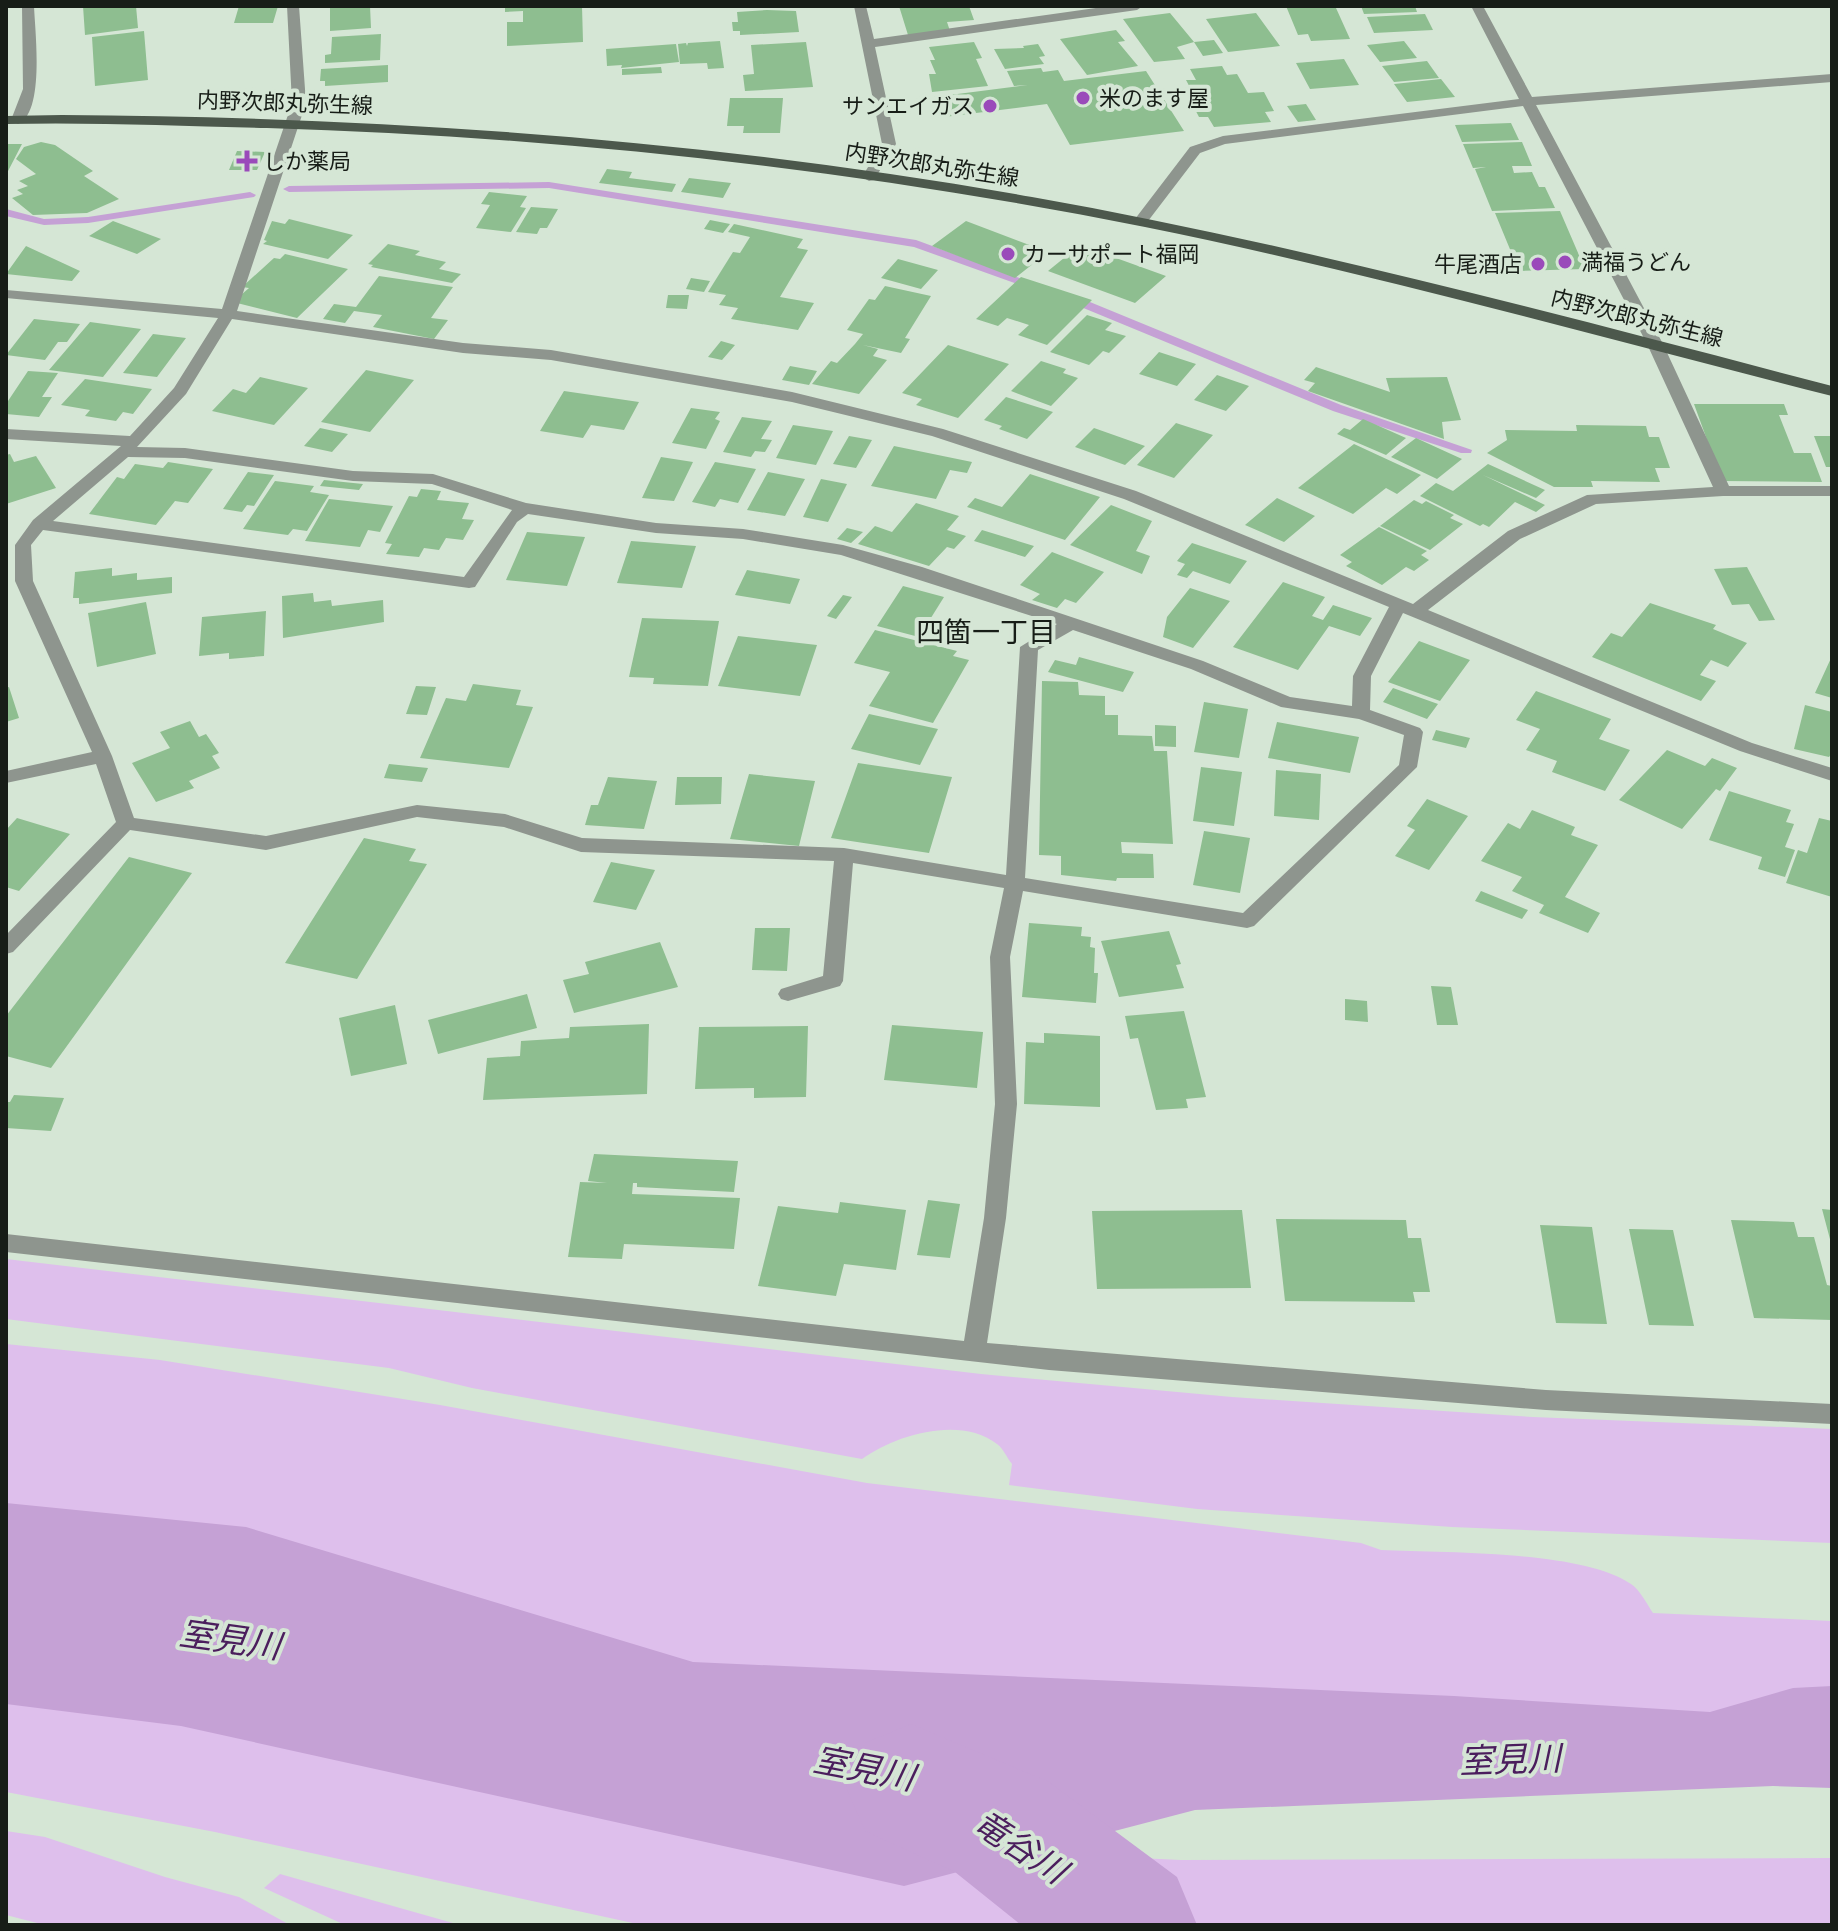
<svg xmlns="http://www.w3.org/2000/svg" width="1838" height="1931" font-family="'Fira Sans','Noto Sans JP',sans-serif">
<rect width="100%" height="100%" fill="#d5e6d5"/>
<!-- green -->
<path fill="#debfec" d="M6,1259L981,1374L1232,1397L1533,1417L1832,1429V1543L1452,1527L1197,1509L1009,1485L1012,1464C1007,1458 1003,1448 997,1444C960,1415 895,1435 862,1459L472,1388L389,1368L6,1319Z
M6,1344L160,1360L440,1405L867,1483L1361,1543L1381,1550C1444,1553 1581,1550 1631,1584C1640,1590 1647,1604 1653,1613L1832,1621V1717L688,1688L6,1545Z
M6,1678L901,1847L1181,1860L1832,1858V1925H642L215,1832L6,1792Z
M6,1831L45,1837L165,1877L239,1897L290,1925H45L6,1915Z
M280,1874L460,1925H345L264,1888Z"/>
<!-- water -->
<path fill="#c5a1d5" d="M6,1503L246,1527L693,1662L1454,1696L1710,1712L1793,1688L1832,1686V1788L1773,1786L1195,1810L904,1886L181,1726L6,1704Z"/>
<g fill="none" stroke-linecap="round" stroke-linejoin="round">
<!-- stream -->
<path fill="#c5a1d5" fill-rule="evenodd" d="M549,182L916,240L1044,287L1042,290H1034L914,247L549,188L289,192L283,189L289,186Z
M250,192L256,195L254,197L88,223L44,225L6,216V209L44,219L88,217Z
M1068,293L1341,405L1472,450L1471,453H1461L1333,411L1064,300L1062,297Z"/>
<!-- river -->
<path fill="#c5a1d5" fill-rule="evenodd" d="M911,1724L1049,1782L1177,1877L1197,1925H1021L955,1872L865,1831L846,1787L865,1743Z"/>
</g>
<!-- building -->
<path fill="#8ebe90" d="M83,6H136L138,28L85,35Z
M239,6H278L273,23H234Z
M370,6L371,28L330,31V7Z
M505,6H582L583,42L507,46V22H523V11L505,12Z
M899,6H969L974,20L947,22L950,31L908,35Z
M1286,6L1336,8L1350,39L1311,41L1308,34L1298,35Z
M1361,6H1415L1417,12L1364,14Z
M767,10L796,11L799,32L740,35V31H733L732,22H738L737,12Z
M1170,13L1194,42L1177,47L1185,59L1154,62L1123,19Z
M1256,13L1280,46L1228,52L1206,19Z
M1425,14L1433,30L1374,33L1367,17Z
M1116,30L1125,41L1118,42L1138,66L1087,75L1060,39Z
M144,31L148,80L95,86L92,37Z
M381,34L380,60L325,63V55L331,54L332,37Z
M1214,40L1223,53L1203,56L1194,42Z
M720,41L724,68L708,69L707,63L680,64L678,44L686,43L687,46L688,43Z
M1404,41L1417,58L1380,62L1367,45Z
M806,42L813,87L745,91L743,75L754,74L751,45Z
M974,42L982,58L976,59L988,86L932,92L929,74H936L930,60H935L929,47Z
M676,44L679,62L621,68L622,65L607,66L606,49Z
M1038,44L1045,56L1039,57L1044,64L1005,69L994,49L1024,48L1023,46Z
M1344,59L1359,85L1310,89L1296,63Z
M1427,61L1439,78L1394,82L1382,66Z
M388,65V82L325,86V81H320L321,69Z
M1222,66L1227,75L1237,74L1248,93L1264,92L1274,111L1265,112L1271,122L1214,127L1208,117H1199L1188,96L1194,95L1186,80H1196L1190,69Z
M661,67L662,73L622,75V69Z
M1041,68L1043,72L1058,70L1064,81L1146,71L1184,131L1070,145L1047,104L944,117L934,97L1028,85L1014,86L1007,71Z
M1441,79L1455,97L1407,102L1394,84Z
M730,98H783L780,133H743L744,126H727Z
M1306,104L1316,120L1298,122L1287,106Z
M1511,123L1519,140L1462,142L1455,125Z
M41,142L55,145L93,171L84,176L119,199L87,213L33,215L12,198L23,194L17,190L28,186L19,181L36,174L16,159L24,147Z
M1522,142L1532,166H1512L1514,173L1532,172L1539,187H1545L1555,208L1492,211L1475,169L1486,167L1473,168L1463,144Z
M6,144H22L6,175Z
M237,151L265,152L257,170H229Z
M607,169L632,172L629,178L676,184L672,192L599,183Z
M689,178L731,183L723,198L681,192Z
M489,192L527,196L520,207L526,208L511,232L476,228L490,205L481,204Z
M531,207L558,209L547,228H540L537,234L516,232Z
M1560,211L1585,269L1519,271L1495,213Z
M289,219L353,235L328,259L263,244L267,241L264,240L272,221L285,224Z
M710,220L730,224L723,233L704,229Z
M113,221L161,239L137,254L89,236Z
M966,221L1048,252L1015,278L932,246Z
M734,224L803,239L797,248L808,250L780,297L814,303L798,330L731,319L738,308L719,305L726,295L708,292L733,252L740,253L750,237L728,232Z
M388,244L420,251L415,255L446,262L439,269L461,274L452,283L371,267L373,265L368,264Z
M1080,245L1166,276L1135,303L1048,271Z
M26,246L80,271L72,281L6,274Z
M285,254L348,269L297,318L233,302L249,288L242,287L274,258L280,259Z
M898,259L938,270L921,289L881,278Z
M379,276L453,287L431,318L448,320L434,339L373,327L382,315L354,311L345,323L323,319L334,304L356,307Z
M1021,277L1092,300L1047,345L1018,335L1029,325L1007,318L998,326L976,319Z
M691,278L710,281L704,292L686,289Z
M885,286L931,296L905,338L910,339L901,353L863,345L878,349L873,356L887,360L859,394L812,384L831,361L837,363L855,344L863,334L847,330L869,299L875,300Z
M668,295H689L687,309L666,308Z
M1087,315L1112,323L1105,330L1126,336L1109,353L1103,351L1089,365L1050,352Z
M34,319L80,324L67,342H58L45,360L6,355Z
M90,322L141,329L103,377L49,370Z
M153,334L186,338L157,377L123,373Z
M721,341L735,345L722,360L708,357Z
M948,345L1009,364L958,418L916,405L922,399L902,393Z
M1159,352L1196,364L1177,386L1139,374Z
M1041,361L1066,369L1063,373L1078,378L1051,406L1011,391Z
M790,366L817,371L809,385L782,380Z
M1316,367L1390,392L1386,378L1447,377L1461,420L1442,422L1444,439L1308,391L1315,383L1304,380Z
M366,370L414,380L370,432L321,422Z
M28,371L58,373L42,397H52L39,417L6,414V404Z
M1217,375L1249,386L1226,411L1194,400Z
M260,377L308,388L274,425L212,411L233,389L246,393Z
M85,379L152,389L133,414L123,412L116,421L85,416L90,410L61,405Z
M564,391L639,402L624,430L591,425L583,438L540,431Z
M1006,397L1053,412L1027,439L999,429L1002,426L984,420Z
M1694,404H1784L1788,415H1779L1794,453H1811L1822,482L1722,481Z
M691,408L720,412L715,419L720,421L706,449L672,443Z
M742,417L772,421L761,439L772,440L765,452L755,451L751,457L723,452Z
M1363,419L1406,438L1386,455L1337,434L1344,428L1350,430Z
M1176,423L1213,435L1174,478L1137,465Z
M793,425L833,431L816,465L776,458Z
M1576,425L1646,426L1649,437H1659L1670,468H1655L1660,482L1591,481L1593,487H1554L1487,453L1507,440L1505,430L1577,431Z
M320,428L348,434L332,452L304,446Z
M1094,428L1145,446L1125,465L1075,447Z
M849,436L872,440L856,468L833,464Z
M1814,436H1832V467H1826Z
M1416,438L1462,459L1437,479L1391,457Z
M1354,444L1421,475L1397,494L1386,488L1353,514L1298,488Z
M894,446L972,462L967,473L950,470L936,499L871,486Z
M10,454L14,462L36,456L56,488L6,504V455Z
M661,457L693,462L674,501L642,498Z
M168,462L213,469L188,503L175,501L156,525L89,514L117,477L124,479L135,464L163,468Z
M715,462L756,469L738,503L720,499L715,507L692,502Z
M1488,464L1545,490L1536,498L1483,475L1545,505L1536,512L1515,502L1489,527L1483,524L1480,526L1420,496L1436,483L1453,491Z
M248,472L274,475L254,506L247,505L242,512L223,509Z
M768,472L805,479L785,516L747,510Z
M1030,474L1100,497L1065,540L967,507L975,498L1002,507Z
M821,479L847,484L828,522L803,517Z
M324,480L363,484L359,490L320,486Z
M275,481L314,486L310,492L329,495L307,531L293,529L288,535L243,529Z
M421,489L441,491L437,500L469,503L462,519L474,520L463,540L446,538L439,550L424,548L419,557L386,554L392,544L385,543L409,496L417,497Z
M1277,498L1315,516L1284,542L1245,525Z
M329,499L393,506L380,532L368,530L360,547L305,541Z
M1414,500L1422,504L1426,501L1454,515L1450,518L1463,524L1430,550L1380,526Z
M916,503L959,516L947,530L966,536L954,549L947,547L929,566L858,544L875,526L892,532Z
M1111,505L1152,521L1136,551L1150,556L1142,574L1070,545Z
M1379,527L1427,551L1421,555L1429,560L1414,571L1406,567L1382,585L1346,566L1352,562L1340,555Z
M847,528L863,532L851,543L837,539Z
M982,530L1034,546L1025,557L974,541Z
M527,532L585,537L567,586L506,580Z
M631,541L696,546L682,588L617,583Z
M1192,543L1247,561L1230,584L1193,571L1187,578L1177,575L1185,564L1177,561Z
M1052,552L1104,572L1076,603L1065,599L1057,608L1032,600L1040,594L1020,585Z
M1747,567L1775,620L1759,621L1749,604L1732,605L1714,569Z
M112,568V576L137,573V580L172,577V593L79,604V598H73L75,572Z
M747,570L800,579L790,604L735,595Z
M1283,582L1325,597L1312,616L1323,620L1333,605L1372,618L1360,636L1329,626L1298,670L1233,647Z
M903,586L944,597L919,637L877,626Z
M1190,588L1230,601L1193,648L1163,637L1167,617Z
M313,593L314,602L331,600L332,606L383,600L384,622L283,638L282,596Z
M843,595L852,597L836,619L827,616Z
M146,602L156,654L97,667L88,613Z
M1650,603L1716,625L1713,629L1747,643L1728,667L1711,660L1700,675L1716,681L1701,701L1592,657L1611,633L1622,637Z
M266,611L264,656L229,659V653L199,656L202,617Z
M642,618L719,621L708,686L653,684L654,678L629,677Z
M875,630L957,651L953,656L969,660L933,723L869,706L890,672L854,663Z
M738,636L817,645L800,696L718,686Z
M1419,641L1470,660L1440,701L1388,682Z
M1832,656V698L1815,693Z
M1079,657L1134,672L1123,692L1048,672L1055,660L1076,665Z
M1042,681L1078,682L1079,695L1105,696V715H1118V735L1152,736L1154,751H1167L1173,844L1121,842L1122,853L1153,854L1154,878H1117L1116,881L1061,875V856L1039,855Z
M473,684L521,690L516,705L533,707L509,768L420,758L446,698L466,701Z
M416,686L436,687L427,715L406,714Z
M9,687L19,718L6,722V688Z
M1393,688L1438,704L1427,719L1383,702Z
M1536,691L1611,719L1599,739L1630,750L1605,791L1552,772L1557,761L1526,750L1540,729L1516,720Z
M1204,702L1248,709L1239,758L1194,752Z
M1805,705L1832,712V753L1829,757L1794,749Z
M869,714L938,729L920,765L851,749Z
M190,721L199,737L206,734L219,753L212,756L220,768L189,781L194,788L156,802L132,763L170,748L160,732Z
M1277,722L1359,737L1350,773L1268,758Z
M1155,725L1176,726V747L1155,746Z
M1436,730L1470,738L1466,748L1432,740Z
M1667,750L1705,766L1712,758L1737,768L1720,791L1716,789L1682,829L1619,800Z
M858,763L952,777L929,853L831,838Z
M389,764L428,768L422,782L384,778Z
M1201,767L1242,772L1234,826L1193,821Z
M1276,770L1321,774L1319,820L1274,816Z
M749,774L815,781L799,846L730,839Z
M608,777L657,781L644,829L585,825L591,805H598Z
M677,777H722L721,804L675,805Z
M1729,791L1791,810L1786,822L1794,824L1785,847L1795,850L1785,877L1758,869L1762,857L1709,840Z
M1427,799L1468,816L1429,870L1395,856L1415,830L1407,826Z
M1532,810L1575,827L1571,835L1598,845L1565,897L1600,913L1588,933L1539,913L1544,905L1512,891L1522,877L1481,861L1508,823L1520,829Z
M17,818L70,834L19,891L6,887V830Z
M1819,818L1832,821V897L1786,883L1798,850L1807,853Z
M1204,831L1250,838L1240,893L1193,885Z
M364,838L416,849L409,861L427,864L357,979L285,963Z
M129,857L192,873L51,1068L6,1056V1016Z
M611,862L655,870L636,910L593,902Z
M1481,891L1528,910L1522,919L1475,901Z
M1029,923L1082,927L1081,936L1091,937L1090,947L1095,948L1094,973H1098L1096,1003L1022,997Z
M755,928H790L787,971L752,970Z
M1169,931L1181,964L1176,965L1184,988L1119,997L1101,941Z
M660,942L678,987L574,1013L563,980L589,974L585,962Z
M1431,986L1451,987L1458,1025H1437Z
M527,994L537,1028L438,1054L428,1020Z
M1345,999L1367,1001L1368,1022L1345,1020Z
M395,1005L407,1064L351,1076L339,1018Z
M1184,1011L1206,1097L1186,1099L1188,1108L1156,1110L1138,1038L1130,1039L1125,1016Z
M649,1024L647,1094L483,1100L487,1058L520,1056L521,1041L569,1038L570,1027Z
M892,1025L983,1032L977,1088L884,1080Z
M808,1026L806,1097L754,1098V1088L695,1089L699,1027Z
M1044,1033L1100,1036V1107L1024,1104L1026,1042L1044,1043Z
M14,1095L64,1098L51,1131L6,1128V1102H10Z
M594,1154L738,1161L734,1192L637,1187V1183H633L632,1194L740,1198L734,1249L624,1244L622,1259L568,1257L580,1182L607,1183L588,1181Z
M928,1200L960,1204L950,1258L917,1255Z
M840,1202L906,1210L896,1270L844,1264L836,1296L758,1286L778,1206L838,1213Z
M1822,1209L1832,1210V1242L1831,1243Z
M1242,1210L1251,1288L1097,1289L1092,1211Z
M1276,1219L1406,1220L1408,1238H1421L1430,1292H1413L1415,1302L1285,1301Z
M1731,1220L1794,1222L1798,1237H1814L1827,1285L1832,1286V1320L1754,1318Z
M1540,1225L1592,1227L1607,1324L1556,1323Z
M1629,1229L1673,1230L1694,1326L1649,1325Z"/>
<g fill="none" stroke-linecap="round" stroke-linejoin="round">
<!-- minor -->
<path fill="#8e958e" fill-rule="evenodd" d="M22,6H34C35,32 45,112 18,124L11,120L23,89Z
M287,6H299L306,103L237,311L463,343L551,350L792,392L943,429L1136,491L1413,604L1508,531L1587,495L1713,487L1647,344L1523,106L1225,144L1200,153L1145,225H1135V219L1190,147L1223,136L1519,99L1471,6H1483L1532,97L1832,74V82L1536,105L1663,344L1729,486H1832V496H1723L1596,504L1520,539L1428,610L1752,743L1832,768V781L1740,751L1403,613L1371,676L1370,710L1420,728L1423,732L1417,767L1254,926L1247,928L1023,891L1010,957L1017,1104L1006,1218L987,1343L1546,1390L1832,1404V1424L1546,1410L1049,1370L6,1252V1234L964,1341L984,1218L995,1104L990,957L1004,888L853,863L843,981L840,986L788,1001L781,999L778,994L781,989L823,976L834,861L581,852L504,827L417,817L266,850L130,830L13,952L6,954V935L116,822L96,764L6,783V771L92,752L15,581V545L33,520L121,446L6,439V429L130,436L174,388L218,318L6,298V290L222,309L292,103ZM232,319L463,353L551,360L792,402L932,436L1124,499L1389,607L1353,676L1352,706L1290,697L1203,661L922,567L843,545L743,529L656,523L526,503L433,474L353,471L185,448L137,447L186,394ZM128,457L185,458L353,481L432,484L512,510L464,577L53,521ZM528,514L656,533L743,539L841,555L1057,624L1020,647L1006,875L844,848L582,838L505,814L417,805L266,836L134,818L112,756L33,581L31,545L43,530L469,588L475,587L517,522ZM1073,630L1191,669L1281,707L1359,719L1404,735L1399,765L1243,913L1025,878L1038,650Z
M854,6H866L874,39L1110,6H1143L1137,10L875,47L896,144L874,180L869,181L862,177L882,144Z"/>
<!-- major -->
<path fill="#4c584c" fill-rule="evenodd" d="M62,115C387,117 712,140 1032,197C1302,245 1567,317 1832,386V396C1603,338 1376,274 1145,227C855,169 562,137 267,128C180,126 93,122 6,124V116Z"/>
</g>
<!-- markers -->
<g fill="#9a4aba" stroke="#d5e6d5" stroke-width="3">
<circle cx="1083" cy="98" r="8"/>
<circle cx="990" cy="106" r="8"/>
<path d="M243 149h8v8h8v8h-8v8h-8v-8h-8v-8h8z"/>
<circle cx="1008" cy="254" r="8"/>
<circle cx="1565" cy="262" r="8"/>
<circle cx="1538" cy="264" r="8"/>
</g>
<g text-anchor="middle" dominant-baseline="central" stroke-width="8" stroke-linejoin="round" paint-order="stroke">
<!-- far-poi labels -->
<g font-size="22" fill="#171d17" stroke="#d5e6d5" text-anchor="start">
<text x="1099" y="98">米のます屋</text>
<text x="974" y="106" text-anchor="end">サンエイガス</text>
<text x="263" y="161">しか薬局</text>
<text x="1024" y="254">カーサポート福岡</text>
<text x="1581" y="262">満福うどん</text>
<text x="1522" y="264" text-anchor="end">牛尾酒店</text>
</g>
<!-- far-street labels -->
<g font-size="22" fill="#171d17" stroke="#d5e6d5">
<text transform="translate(285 103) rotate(2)">内野次郎丸弥生線</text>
<text transform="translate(932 165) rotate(9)">内野次郎丸弥生線</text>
<text transform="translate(1637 318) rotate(14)">内野次郎丸弥生線</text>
</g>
<!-- neighbourhood labels -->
<g font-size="28" fill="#171d17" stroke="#d5e6d5">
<text x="986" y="632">四箇一丁目</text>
</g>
<!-- near-water labels -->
<g font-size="34" font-style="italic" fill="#4b1e5d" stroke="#d5e6d5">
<text transform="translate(230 1640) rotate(8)">室見川</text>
<text transform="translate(1510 1760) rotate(-2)">室見川</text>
<text transform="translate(864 1769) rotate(11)">室見川</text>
<text transform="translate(1020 1847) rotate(33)">竜谷川</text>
</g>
</g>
<!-- border -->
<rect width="1838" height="1931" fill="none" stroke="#171d17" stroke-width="16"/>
</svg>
